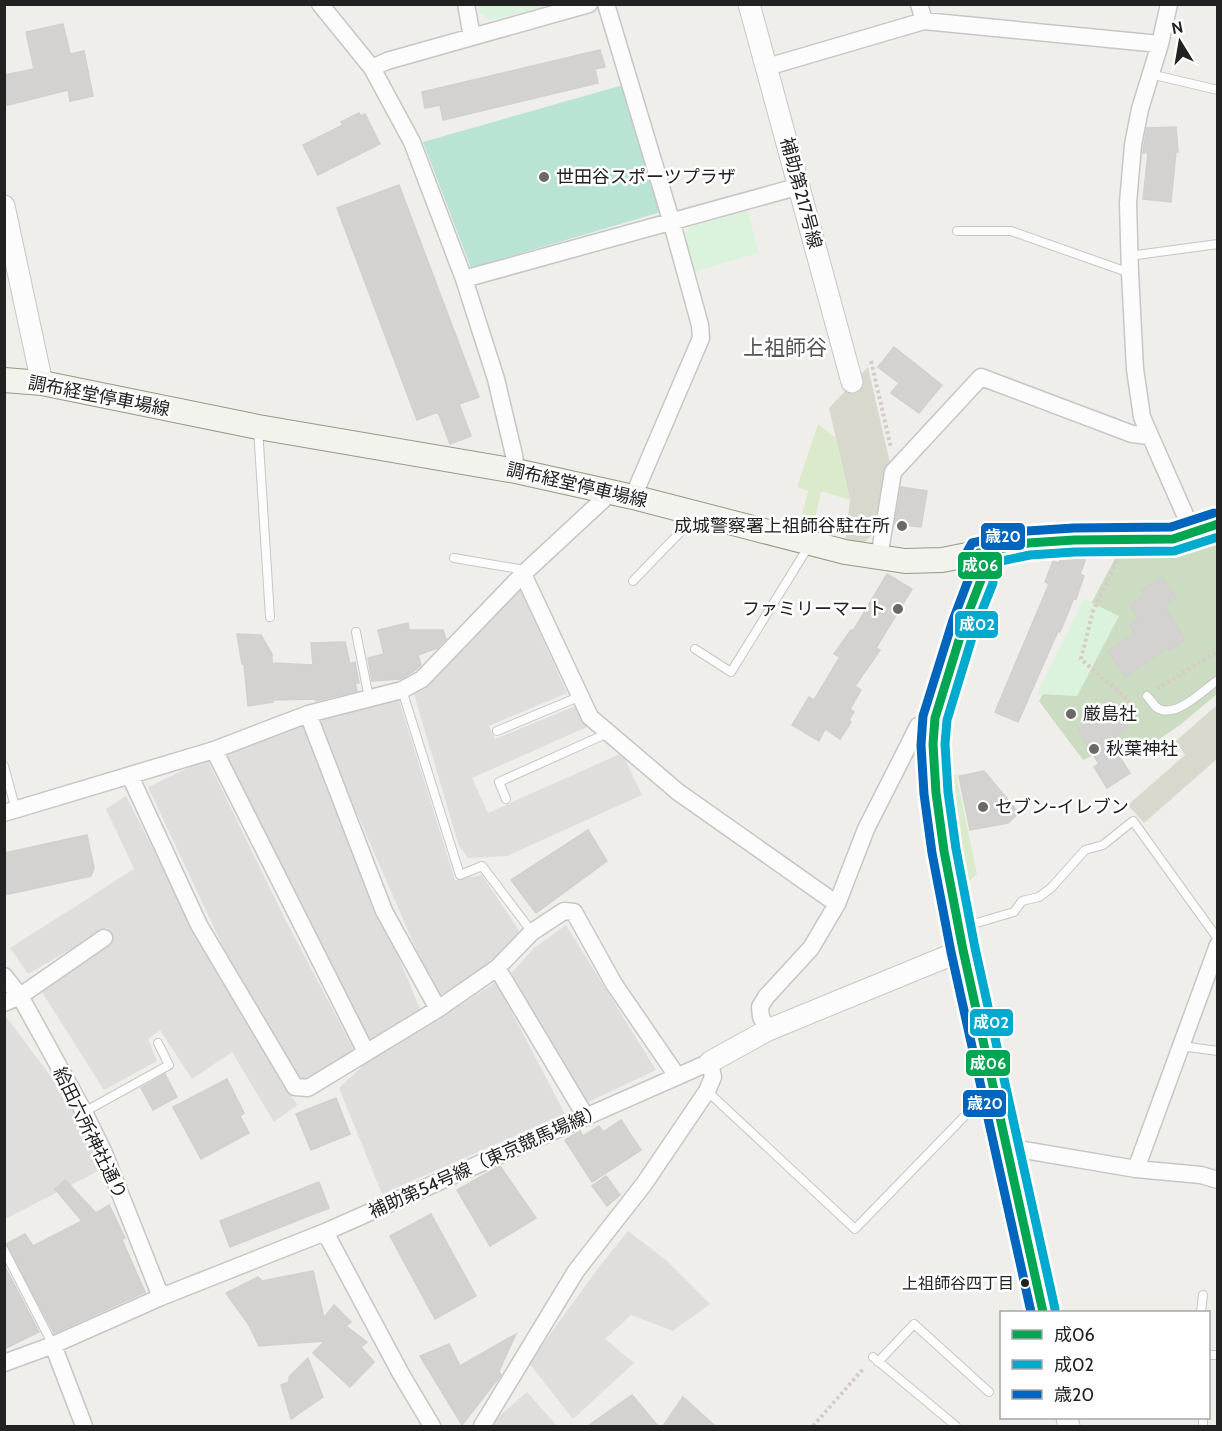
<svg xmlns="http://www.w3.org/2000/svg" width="1222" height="1431" font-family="Cabin,'Noto Sans JP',sans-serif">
<rect width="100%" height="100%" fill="#efeeeb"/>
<!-- residential -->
<path fill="#dfdedc" d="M520,589L567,693L489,726L495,739L578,705L587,727L472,778L488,813L622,753L642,795L507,856L468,858L459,846L414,694Z
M390,698L399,700L455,880L482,875L522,935L491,964L437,997L319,726L327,713Z
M302,724L420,1009L371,1043L225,754Z
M207,759L284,917L354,1050L302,1082L234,970L148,787Z
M126,796L192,925L297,1105L274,1122L232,1052L192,1079L160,1030L148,1039L157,1061L104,1090L40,989L113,939L107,928L28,974L10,948L134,869L106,809Z
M566,925L656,1070L584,1104L509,976L534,948Z
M496,982L565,1114L382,1194L339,1088L368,1061L435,1022Z
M4,1014L67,1098L104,1168L5,1219Z
M628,1231L666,1260L710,1304L673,1331L631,1315L605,1339L634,1363L573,1419L529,1363L599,1267Z
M527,1392L557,1426H491L496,1419Z"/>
<!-- construction -->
<path fill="#d8d8cd" d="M868,367L890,463L886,468L875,532L862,545L845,542L850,500L829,408Z
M1217,705V759L1144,823L1128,805L1185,755L1176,741Z"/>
<!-- grass -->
<path fill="#dceacc" d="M818,424L836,438L850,500L821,491L813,529L799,527L808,491L797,487Z
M956,774L977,874L962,887L949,820L944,776Z"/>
<!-- forest -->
<path fill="#cbdcc2" d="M1217,534V694L1180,725L1137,754L1123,742L1083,760L1039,701L1118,553L1177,547Z"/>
<!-- park -->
<path fill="#dbf3dc" d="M478,5V4L555,5L490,20L479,12Z
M748,210L758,253L693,272L684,234L689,227Z
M1084,599L1119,616L1077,696L1037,694Z"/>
<!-- pitch -->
<path fill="#b9e3d2" d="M623,85L661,212L471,268L423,142Z"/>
<!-- building -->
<path fill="#d4d2d0" stroke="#d2d0cc" stroke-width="1.5" d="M63,24L70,54L84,51L93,96L70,101L68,90L4,106V75L34,69L26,32Z
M600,50L605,67L595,69L598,83L443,120L440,105L425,108L422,92Z
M359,113L361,116L365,114L380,144L318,175L303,145L343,125L341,122Z
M1176,127L1178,152H1176L1171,202L1143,199L1148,153H1143V150L1147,128Z
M399,185L479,397L459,404L471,436L450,444L438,412L417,420L337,208Z
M894,347L942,385L919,413L891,393L899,383L878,367Z
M901,487L927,491L921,527L895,524Z
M1087,555L1080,574L1084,576L1076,599L1074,598L1060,632L1058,631L1018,722L995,712L1049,584L1045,582L1053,561L1059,563L1062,558Z
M887,574L912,589L876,648L880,650L855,686L861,690L850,709L854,712L849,720L851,722L840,739L825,729L819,741L792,725L809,697L814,700L840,657L834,654L851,630L853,631Z
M1162,577L1176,598L1164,606L1185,640L1170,650L1169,647L1125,677L1108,651L1135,633L1130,625L1139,619L1130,606L1144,596L1141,591Z
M408,623L409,630H443L446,639L437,648L418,655L421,665L414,671L401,679L372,681L368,658L384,654L378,630Z
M237,634L261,635L272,654V663L313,665L311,643L345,642L350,664L355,662L359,683H355L357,691L316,701L315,699L273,700V702L248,706L244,664H242Z
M1111,700L1129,728L1109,740L1130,773L1107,788L1094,767L1099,764L1078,730L1093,720L1089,714Z
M984,771L1019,813L1008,823L970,830L959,776Z
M588,830L607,861L536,913L511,880Z
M87,835L94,868L91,876L4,895V853Z
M165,1074L177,1097L153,1110L141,1088Z
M227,1079L244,1113L240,1116L249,1133L201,1159L173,1107Z
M336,1098L350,1134L311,1150L296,1114Z
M621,1120L641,1150L592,1182L565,1140L580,1131L583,1136L599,1126L603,1132Z
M500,1166L536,1218L490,1246L457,1190Z
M606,1176L620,1195L607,1206L592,1186Z
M65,1180L96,1213L109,1205L125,1238L122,1240L145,1292L54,1333L6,1244L25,1234L33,1246L82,1221L55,1189Z
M319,1182L329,1208L230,1247L220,1221Z
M431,1214L476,1296L435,1319L390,1236Z
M4,1265L39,1332L4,1349Z
M313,1271L324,1318L334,1305L351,1322L346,1326L367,1342L361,1347L374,1362L350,1387L313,1353L325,1341L259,1346L249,1325L226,1293L258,1277L262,1281Z
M516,1334L499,1371L501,1375L462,1425L420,1356L449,1344L460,1366Z
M308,1358L323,1397L291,1419L281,1385L289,1382V1377Z
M632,1395L658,1426H588Z
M683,1397L715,1426H663Z"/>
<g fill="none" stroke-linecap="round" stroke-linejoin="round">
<!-- service casing -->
<g stroke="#c7c6c5" stroke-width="10">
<path id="service" d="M1150,74L1218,90
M957,231H1011L1130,273
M1129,256L1218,244
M258,428L270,617
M454,558L519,569L523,574
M633,581L691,521L692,516
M356,632L369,698
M695,649L731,672L810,544
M402,690L460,875L482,866L532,932
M1147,696C1150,699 1153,704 1156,707C1174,721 1203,690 1218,680
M497,731L581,696
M4,766L16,810
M506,799L499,782L608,733
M967,941L973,924L1014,912L1022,901L1039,897L1051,888L1085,850L1103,845L1133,821L1218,939
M1181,1046L1218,1051
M707,1091L855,1229L990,1090
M84,1112L169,1065L158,1043
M4,1250L53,1345
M1201,1312L1203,1295
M1208,1355H1218
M873,1357L956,1426
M878,1362L914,1324L989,1392
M1203,1426V1418"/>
</g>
<!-- minor casing -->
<g stroke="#c7c6c5" stroke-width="19">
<path id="minor" d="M320,4L372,68L412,142L464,279L496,379L514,455L516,471
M466,4L472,37
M606,4L671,220L700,325L701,338L633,497
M919,4L924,21
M1169,4L1160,44L1140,109L1133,145L1128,203L1130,273L1135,369L1142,417L1193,533
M767,67L924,21L1160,44
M372,68L387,61L589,4
M464,279L800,186
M879,558L893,472L981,377L1132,434L1149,436
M523,574L590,717L678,792L837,904
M308,714L384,911L438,1009
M214,750L366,1052
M130,776L199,925L295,1087L308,1088L438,1009L497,968L532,932L564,911L574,912L614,984L677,1076
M4,813L214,750L308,714L402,690L422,679L523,574L606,497L609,491
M497,968L586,1117
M4,976L20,996L84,1112L104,1153L161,1297
M4,1003L20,996L104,938
M768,1030L761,1017L760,1007L766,997L811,948L837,904L866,829L903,756L918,726L935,718
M1006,1147L1136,1169L1201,1175L1218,1180
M1136,1169L1218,945
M325,1232L401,1374L432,1426
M53,1345L84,1426
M4,1363L53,1345L161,1297L325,1232L710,1062L713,1077L707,1091L644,1184L576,1271L482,1426"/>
</g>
<!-- tertiary casing -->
<g stroke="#c7c6c5" stroke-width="23">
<path id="tertiary" d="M749,4L852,382
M4,206L42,383
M979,553L981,580L964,624L935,718L933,744L936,793L944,851L963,950L992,1087L1043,1312
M710,1062L768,1030L963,950
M1067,1418L1069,1426"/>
</g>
<!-- secondary casing -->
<g stroke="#979983" stroke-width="26">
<path id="secondary" d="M4,380L42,383L258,427L516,471L633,497L845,552L905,561L942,560L1028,543L1074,540L1173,539L1218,524"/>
</g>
<!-- path -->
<path stroke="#d7cbc9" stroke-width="4" stroke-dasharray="3 3" stroke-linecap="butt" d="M871,361L891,448
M1117,561L1093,611L1081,659L1133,704
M1157,689L1218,651
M1124,710L1133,704
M813,1426L864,1368"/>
<!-- service -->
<use href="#service" stroke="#fdfcfc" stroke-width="8"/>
<!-- minor -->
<use href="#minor" stroke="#fdfcfc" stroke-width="16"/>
<!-- tertiary -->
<use href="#tertiary" stroke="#fdfcfc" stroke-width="21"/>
<!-- secondary -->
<use href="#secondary" stroke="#f3f3ed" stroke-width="24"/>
<!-- bus-1 casing -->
<g stroke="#fff" stroke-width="14">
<path id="bus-1" d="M1043,1312L963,950L944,851L936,793L933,744L935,718L964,624L981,580L979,553L1028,543L1074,540L1173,539L1218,524"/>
</g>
<!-- bus-2 casing -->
<g stroke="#fff" stroke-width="14">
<path id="bus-2" d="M1055,1309L975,948L956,849L948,792L945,744L947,720L975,628L993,583L992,563L1030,555L1074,552L1174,551L1218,537"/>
</g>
<!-- bus-3 casing -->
<g stroke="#fff" stroke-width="14">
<path id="bus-3" d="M1031,1312L951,952L932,853L924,794L921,745L923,716L953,620L969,578L967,552L972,543L1027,531L1074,528L1171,527L1214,513"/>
</g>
<!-- bus-1 -->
<use href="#bus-1" stroke="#00a651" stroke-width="9"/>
<!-- bus-2 -->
<use href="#bus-2" stroke="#00a9ce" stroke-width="9"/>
<!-- bus-3 -->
<use href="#bus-3" stroke="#0065bd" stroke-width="9"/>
</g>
<!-- markers -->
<g fill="#6a6968" stroke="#fff" stroke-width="2">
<circle cx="544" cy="177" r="6"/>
<circle cx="902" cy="526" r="6"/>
<circle cx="898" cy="609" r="6"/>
<circle cx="1071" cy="714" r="6"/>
<circle cx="1094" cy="749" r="6"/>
<circle cx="983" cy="807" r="6"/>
</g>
<circle fill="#222" stroke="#fff" stroke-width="2" cx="1025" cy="1283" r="5"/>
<g text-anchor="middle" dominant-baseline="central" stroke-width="5" stroke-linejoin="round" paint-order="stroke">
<!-- bus labels -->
<g font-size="16" fill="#222" stroke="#fff" text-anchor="end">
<text x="1014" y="1283">上祖師谷四丁目</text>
</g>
<!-- poi labels -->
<g font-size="18" fill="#222" stroke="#fff" text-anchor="start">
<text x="556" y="177">世田谷スポーツプラザ</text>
<text x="890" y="526" text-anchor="end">成城警察署上祖師谷駐在所</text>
<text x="886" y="609" text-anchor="end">ファミリーマート</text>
<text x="1083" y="714">厳島社</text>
<text x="1106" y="749">秋葉神社</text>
<text x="995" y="807">セブン-イレブン</text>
</g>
<!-- street labels -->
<g font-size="18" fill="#222" stroke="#fff">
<text transform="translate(801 193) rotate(75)">補助第217号線</text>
<text transform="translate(99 396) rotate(11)">調布経堂停車場線</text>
<text transform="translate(577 485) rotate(13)">調布経堂停車場線</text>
<text transform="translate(90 1133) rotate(64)">給田六所神社通り</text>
<text transform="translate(486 1161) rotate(-24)">補助第54号線（東京競馬場線）</text>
</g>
<!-- quarter labels -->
<g font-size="21" fill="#555" stroke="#fff">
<text x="785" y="347">上祖師谷</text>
</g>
</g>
<g stroke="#fff" stroke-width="2">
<rect x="980" y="522" width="46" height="29" rx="6" fill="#0065bd"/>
<rect x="957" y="551" width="46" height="29" rx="6" fill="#00a651"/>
<rect x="954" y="610" width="45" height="29" rx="6" fill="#00a9ce"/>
<rect x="969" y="1008" width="45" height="29" rx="6" fill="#00a9ce"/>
<rect x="965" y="1049" width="46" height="28" rx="6" fill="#00a651"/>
<rect x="962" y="1089" width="45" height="29" rx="6" fill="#0065bd"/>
</g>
<g font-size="16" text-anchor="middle" font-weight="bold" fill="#fff">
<text x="1003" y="542">歳20</text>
<text x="980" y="571">成06</text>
<text x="977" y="630">成02</text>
<text x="991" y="1028">成02</text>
<text x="988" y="1069">成06</text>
<text x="985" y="1109">歳20</text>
</g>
<!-- border -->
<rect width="1222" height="1431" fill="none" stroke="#222222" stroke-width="12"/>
<!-- legend -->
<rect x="1000" y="1311" width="210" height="108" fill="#ffffff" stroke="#a7a7a7" stroke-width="1.5"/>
<rect x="1012" y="1330" width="30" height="9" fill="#00a651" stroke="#a7a7a7" stroke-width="1.5"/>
<text x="1054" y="1341" font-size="18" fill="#222222">成06</text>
<rect x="1012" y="1360" width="30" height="9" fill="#00a9ce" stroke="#a7a7a7" stroke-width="1.5"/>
<text x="1054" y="1371" font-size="18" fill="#222222">成02</text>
<rect x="1012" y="1390" width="30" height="9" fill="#0065bd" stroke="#a7a7a7" stroke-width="1.5"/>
<text x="1054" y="1401" font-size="18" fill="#222222">歳20</text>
<!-- north arrow -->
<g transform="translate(1180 42) rotate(349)" stroke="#ffffff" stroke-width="4.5" paint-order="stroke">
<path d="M0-4.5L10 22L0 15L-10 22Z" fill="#222222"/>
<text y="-9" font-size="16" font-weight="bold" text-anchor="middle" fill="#222222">N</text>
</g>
</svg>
